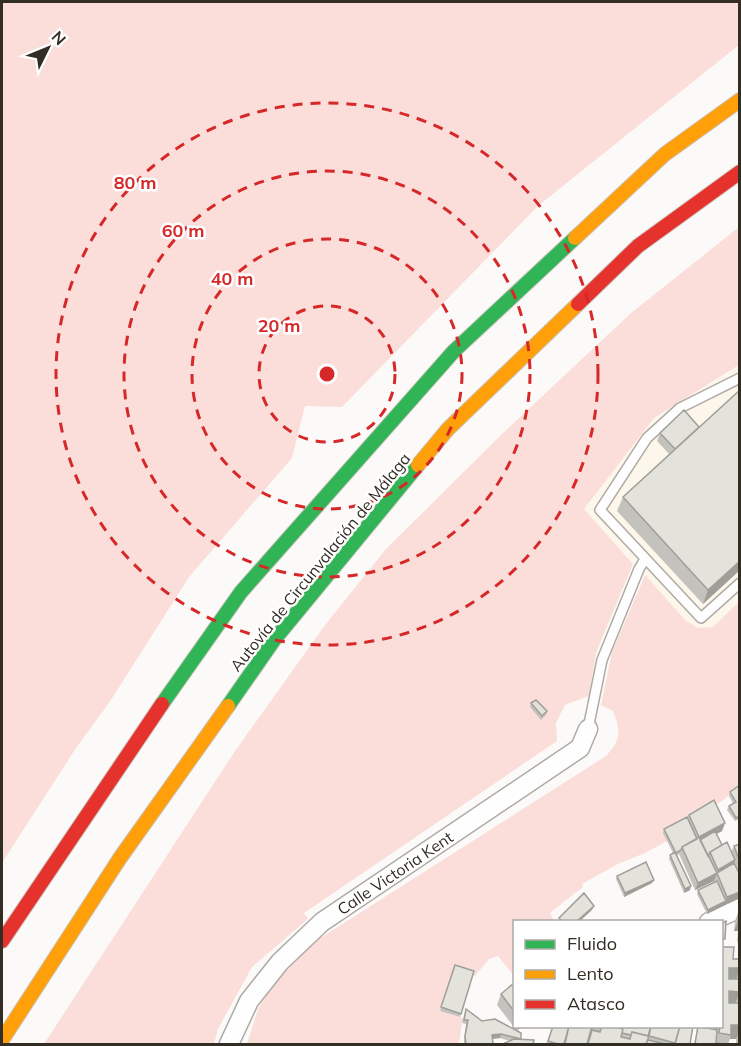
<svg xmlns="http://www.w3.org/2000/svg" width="741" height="1046" font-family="Mulish,sans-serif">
<rect width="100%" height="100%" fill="#fcfaf8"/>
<!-- built -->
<path fill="#fdf6ea" d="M739,366V602L713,627L698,629L686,621L584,509L654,418Z"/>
<!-- green -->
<path fill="#fbdeda" d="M2,2H740L739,45L538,206L342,407L305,406L292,458L189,577L109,703L76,748L2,863Z
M739,227V365L654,418L584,509L633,564L596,653L589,696L565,705L556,723L557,741L304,913L308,919L252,967L218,1029L214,1044H44L235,751L325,625L386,549L502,434L631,313Z
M645,575L686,621L698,628L713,627L739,602V787L722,801L686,822L667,841L645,853L618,864L582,884L583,887L550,913L554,921L514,922V976L498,956L489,959L475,976L454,970L440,1011L463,1018L459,1044H247L258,1009L280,973L314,942L606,756C621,740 621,731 613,711L601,705L612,652Z"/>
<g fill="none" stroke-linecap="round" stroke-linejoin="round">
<!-- lane casing -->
<g stroke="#aeaba6" stroke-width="12">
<path id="lane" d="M740,378L680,408L647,438L600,510L701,618L740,583
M588,729L602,660L639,569L645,559"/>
</g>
<!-- street casing -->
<g stroke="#aeaba6" stroke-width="21">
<path id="street" d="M709,922L740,908
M229,1044L249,1001L280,962L322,922L580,748L588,729"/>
</g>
<!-- fast casing -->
<g stroke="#cbc4be" stroke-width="16">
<path id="fast" d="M162,704L241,592L454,351L575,238
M228,706L274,640L418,465"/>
</g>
<!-- slow casing -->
<g stroke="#cbc4be" stroke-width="16">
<path id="slow" d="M575,238L665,154L740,100
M418,465L448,429L578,304
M2,1040L120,858L228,706"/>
</g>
<!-- jam casing -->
<g stroke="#cbc4be" stroke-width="16">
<path id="jam" d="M578,304L638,246L740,172
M2,941L162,704"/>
</g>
<!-- lane -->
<use href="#lane" stroke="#fffefe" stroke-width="9"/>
<!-- street -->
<use href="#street" stroke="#fffefe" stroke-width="18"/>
<!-- fast -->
<use href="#fast" stroke="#30b455" stroke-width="14"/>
<!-- slow -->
<use href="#slow" stroke="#ff9f0a" stroke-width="14"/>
<!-- jam -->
<use href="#jam" stroke="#e5322d" stroke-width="14"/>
</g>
<!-- wall -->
<path fill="#c3c2bc" d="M684,410L740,570L703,604L617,511L623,497L669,454L657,441L660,433Z
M531,703L547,711L546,715L541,720L530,707Z
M740,785V819L735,821L727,810L729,806L733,803L729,796L730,792Z
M689,815L725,823L722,831L716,834L722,845L731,852L734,846L740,844V898L707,914L697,894L698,890L714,882V881L695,890L679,854L677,856L690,890L684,893L669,859L670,855L673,853L663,833L664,829L687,818Z
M617,876L654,880L652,883L624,897L616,879Z
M739,910H740V941L737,942L738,931H734L735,921Z
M740,958V1044H736V1039H730L728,1044H694L698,1026L713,1029V1026H722L733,959Z
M455,965L474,971L460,1017L440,1011Z
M514,983V1026H523L517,1031L497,1005L501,994Z
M466,1009L482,1021L521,1039L510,1041L500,1038L492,1039L493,1044H464V1040L466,1024L462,1023Z
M553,1026H693L690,1044H546Z"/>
<!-- shaded-wall -->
<path fill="#9f9e99" d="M740,561V570L703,604L708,590Z
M725,823L722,831L699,844V837Z
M735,860L731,871L717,873L714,881L695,890L698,883L717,873L718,870Z
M654,880L652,883L624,897L625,893Z
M691,886L690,890L684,893L685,889Z
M740,892V898L725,905L727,897Z
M726,901L725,905L707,914L708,910Z
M594,906L592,910L580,921H577Z
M740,920V927L738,931H734L738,921Z
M729,968H740L735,982H724Z
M729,991L740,992L734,1006L724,1005Z
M731,1025H740V1030L736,1039H730L731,1035Z
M501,1034L500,1038L491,1039L492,1035Z"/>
<!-- building -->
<path fill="#e3e2db" stroke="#9f9e99" stroke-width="1.5" d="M740,390V561L708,590L623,497Z
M684,410L699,427L675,449L660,433Z
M536,700L547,711L542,716L531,703Z
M740,785V816L736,818L729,806L736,802L730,792Z
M714,800L725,823L699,837L689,815Z
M687,817L697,839L682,847L681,850L676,853L664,829Z
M715,831L722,845L710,852L708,856L700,840Z
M699,837L717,873L734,863L740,875V892L727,897L717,873L698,883L682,847Z
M727,842L735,860L718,870L710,852Z
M740,844V862L734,846Z
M675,852L691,886L685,889L670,855Z
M646,862L654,880L625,893L617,876Z
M717,881L726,901L708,910L698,890Z
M584,893L594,906L577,921H562L559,918Z
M739,910H740V920L738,921Z
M726,921L725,939H722V923Z
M722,947H734L733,959H740V968H729V979H740V992L729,991V1003H739L740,996V1025H731V1035L719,1033L720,1026H722Z
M455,965L474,971L461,1014L441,1007Z
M514,983V1011L501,994Z
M466,1009L482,1021L495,1019L521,1033V1039L501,1034L492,1035L493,1044H466L465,1036L468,1020H464Z
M553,1026H569L564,1044H558L548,1041Z
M569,1026H592L587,1044H565Z
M602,1026H613L623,1029L621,1037L630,1039L632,1032L649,1036L651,1026H680L675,1043L649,1036L646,1044H588L592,1030L600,1032Z
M613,1026H651L648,1036L632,1032L631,1035L622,1033L623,1029Z
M680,1026H693L690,1044H675Z
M698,1026L717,1030L716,1043L724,1044H695Z
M514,1039L534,1040L533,1044H504L505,1043Z
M648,1040L665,1044H646Z"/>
<!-- distance rings -->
<g fill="none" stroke="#d62828" stroke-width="3" stroke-dasharray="10 8">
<circle cx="327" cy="374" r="68"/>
<circle cx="327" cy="374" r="135"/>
<circle cx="327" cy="374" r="203"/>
<circle cx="327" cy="374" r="271"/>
</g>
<g text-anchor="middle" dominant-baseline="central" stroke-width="5" stroke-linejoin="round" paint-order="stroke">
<!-- street labels -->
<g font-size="16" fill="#332e24" stroke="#fff">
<text transform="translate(320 562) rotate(-51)">Autovía de Circunvalación de Málaga</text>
<text transform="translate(395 873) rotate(-34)">Calle Victoria Kent</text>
</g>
</g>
<circle cx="327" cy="374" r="9" fill="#d62828" stroke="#fff" stroke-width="3"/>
<g font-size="18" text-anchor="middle" font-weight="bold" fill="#d62828" stroke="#fff" stroke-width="5" stroke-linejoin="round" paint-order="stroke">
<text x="135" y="189">80 m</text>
<text x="183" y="237">60 m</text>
<text x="232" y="285">40 m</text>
<text x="279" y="332">20 m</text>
</g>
<!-- border -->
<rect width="741" height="1046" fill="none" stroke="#332e24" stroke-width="6"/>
<!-- legend -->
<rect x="513" y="920" width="210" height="108" fill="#ffffff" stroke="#adaba7" stroke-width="1.5"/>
<rect x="525" y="940" width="30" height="9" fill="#30b455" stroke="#adaba7" stroke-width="1.5"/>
<text x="567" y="950" font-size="18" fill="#332e24">Fluido</text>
<rect x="525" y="970" width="30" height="9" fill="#ff9f0a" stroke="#adaba7" stroke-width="1.5"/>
<text x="567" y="980" font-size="18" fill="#332e24">Lento</text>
<rect x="525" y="1000" width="30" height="9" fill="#e5322d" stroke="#adaba7" stroke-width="1.5"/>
<text x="567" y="1010" font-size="18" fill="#332e24">Atasco</text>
<!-- north arrow -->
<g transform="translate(48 48) rotate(47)" stroke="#ffffff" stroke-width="4.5" paint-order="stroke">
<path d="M0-4.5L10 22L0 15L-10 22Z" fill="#332e24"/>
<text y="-9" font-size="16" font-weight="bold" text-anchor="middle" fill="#332e24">N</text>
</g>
</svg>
